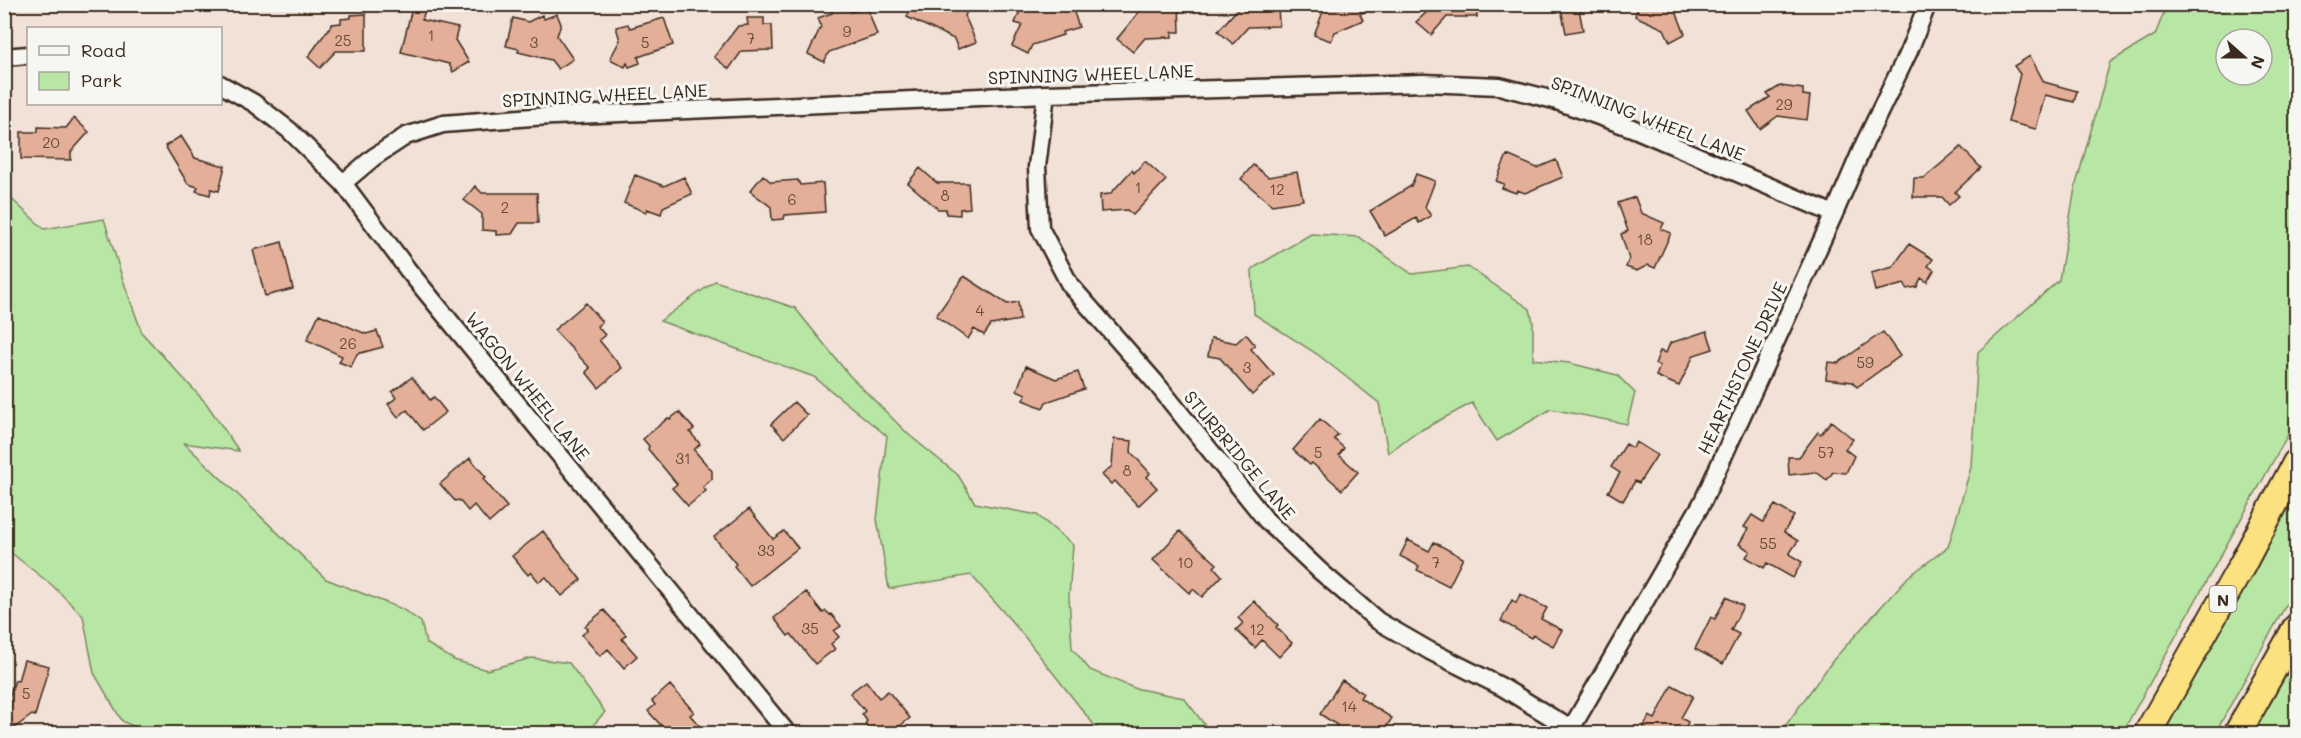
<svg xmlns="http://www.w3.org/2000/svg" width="2301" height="738" font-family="Mali,sans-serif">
<rect width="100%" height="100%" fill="#f1e1d7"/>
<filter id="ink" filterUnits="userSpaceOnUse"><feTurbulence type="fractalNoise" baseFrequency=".0167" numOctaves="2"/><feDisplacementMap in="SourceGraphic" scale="12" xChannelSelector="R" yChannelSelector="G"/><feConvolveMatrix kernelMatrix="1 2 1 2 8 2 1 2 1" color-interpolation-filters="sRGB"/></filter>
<g filter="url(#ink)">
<!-- green -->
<path fill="#b8e6a4" stroke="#7a8861" stroke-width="1.5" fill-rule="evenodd" d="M2167,5H2296V420L2122,733H1780L1834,659L1908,577L1948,547L1971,467L1978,352L2059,280L2075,188L2110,62L2155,35ZM2226,39H2262V75H2226Z
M4,192L44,229L104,219L122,277L142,333L206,403L239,451L184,443L326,579L402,609L421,622L426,643L454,660L487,670L532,658L569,663L605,712L586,733L149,734L122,721L94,673L83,616L53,586L5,548Z
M1311,234L1359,237L1412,274L1468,267L1530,309L1533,322V359L1569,363L1617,375L1635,393L1627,424L1551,409L1497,441L1472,403L1412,435L1388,453L1379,403L1317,354L1254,314L1252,269Z
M715,281L795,308L849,375L909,435L958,475L975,503L1037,515L1073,545L1069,596L1072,648L1090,670L1134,688L1184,698L1211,733H1097L1098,730L1020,631L971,575L889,589L877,519L887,436L814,377L660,321Z
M2296,476V587L2215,733L2156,734Z
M2296,644V733H2245Z"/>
<!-- building -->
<path fill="#e4af98" stroke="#3b2a1e" stroke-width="1.5" d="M413,4L426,7L422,20L458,28L455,40L469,62L453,72L449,64L401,52Z
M829,4H848L851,12L867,7L877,35L829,52L824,62L808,54L821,26L818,18L832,13Z
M912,4H970L965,16L976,42L958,49L954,39L907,17Z
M1056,4H1071L1079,27L1062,32L1063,35L1032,45L1028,54L1012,46L1022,25L1015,23L1020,11L1033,6L1035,11Z
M1130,4H1179L1180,32H1172V37L1145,38L1133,52L1117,39L1139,12Z
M1242,4H1278L1279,26L1248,27L1233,44L1218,31Z
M1326,4H1380L1360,14L1363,20L1335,32L1331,41L1314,35Z
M1425,4H1477V17H1447L1431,35L1416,22L1428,11Z
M1560,4H1578L1583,30L1566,33Z
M1639,4H1673L1685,34L1670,42L1664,29L1635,16Z
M366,14V51H336L320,68L308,57L332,24L341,23V19L351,18V15Z
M557,14L561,24L557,36L573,59L558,69L551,60L518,52L519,49L506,46L513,18L528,22L542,15L544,19Z
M664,18L673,45L638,57L640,63L629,67L627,63L625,67L610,59L620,40L616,27L628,24L630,28Z
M747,18H764V25H772L773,50L742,51L729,69L714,57L738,26L748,25Z
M2030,56L2044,82L2077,91L2074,102L2045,95L2036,129L2008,122L2020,74L2014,66Z
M1780,86L1803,89V95L1810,96L1807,120L1778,116L1760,129L1748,111L1770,97L1767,94Z
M74,118L89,132L71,152V160L21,159V132H38V127L66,128Z
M181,136L195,158L225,166L219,191L211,189L210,195L196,191L198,187L188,184L165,146Z
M1961,147L1981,168L1955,192L1959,196L1949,205L1942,197H1913L1914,178H1924Z
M1507,155L1537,168L1556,160L1563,177L1525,193L1517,190L1516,193L1502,188L1504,184L1496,181Z
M1145,161L1166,180L1133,215L1127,210L1101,212L1100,195L1110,194L1132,170L1134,173Z
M1253,165L1268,177L1297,172L1303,200L1272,205L1241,179Z
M920,168L937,183H968L970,208L960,209V215L946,214V209H938L908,183Z
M1416,174L1435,181L1425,207L1431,216L1419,223L1416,218L1385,236L1370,211L1411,186Z
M635,175L664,186L684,177L692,194L663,207L661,214L647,209L646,212L624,203Z
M763,175L771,182L798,180L800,185L823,183L825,212L785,215L784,219L772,220L771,207L750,191Z
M475,186L482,193H537L538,223H519L512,234L496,235V231L482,230V214L464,200Z
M1635,197L1641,213L1664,223L1661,229L1671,233L1655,268L1648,265L1637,271L1626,267L1629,259L1621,234L1628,231L1618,203Z
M282,242L293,289L265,296L253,250Z
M1909,244L1933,259L1928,266L1934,270L1927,282L1921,278L1917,287L1906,289L1905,284L1875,291L1871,273L1893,267Z
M964,276L1007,304L1018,302L1020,320L991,325L984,335L974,329L968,339L936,316Z
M586,303L602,322L597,326L605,335L599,340L622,368L599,388L586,372L590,368L554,330Z
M319,314L366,334L377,331L383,347L357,354L351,367L339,362L342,356L307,340Z
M1707,331L1713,349L1694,355L1679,386L1656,376L1660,366L1655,364L1660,351L1666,353L1670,343Z
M1883,332L1900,356L1857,387L1853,382L1826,379L1828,362L1838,363Z
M1246,334L1255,345L1251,349L1274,375L1252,395L1220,358L1208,356L1211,338L1236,343Z
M1026,366L1056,379L1078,372L1084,389L1046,402L1043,408L1023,400L1026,394L1017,390Z
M412,377L430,400L434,397L446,412L423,430L407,410L398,417L388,404L396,398L392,392Z
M794,402L807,415L784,438L771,424Z
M679,412L694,429L690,432L700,444L694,450L712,471V479L703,487L706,491L688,506L672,488L677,484L648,449L649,446L643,439L668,418L670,419Z
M1320,419L1338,435L1334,439L1344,448L1339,455L1358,472L1342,490L1312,463L1310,465L1293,450Z
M1831,421L1853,439L1845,449L1854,456L1846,473L1833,472L1827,480L1816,472L1789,475L1788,457H1799L1818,432L1821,434Z
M1114,439L1132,441L1131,452L1150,473L1147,477L1157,488L1138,506L1115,481L1111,484L1102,475L1112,466Z
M1636,442L1657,455L1639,483L1635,481L1623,501L1608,492L1620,473L1611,467L1626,444L1633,448Z
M470,458L486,477L483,479L507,507L489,523L474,505L468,511L459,500L455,501L440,484Z
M1775,505L1794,516L1784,532L1798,541L1789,554L1802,562L1793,578L1767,563L1764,568L1746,557L1750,551L1739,544L1748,529L1744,527L1752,515L1763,522Z
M749,509L773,539L784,531L798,548L750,586L734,566L736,564L714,537Z
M543,531L581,580L562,596L546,577L539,582L531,572L528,575L512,556Z
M1180,531L1217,564L1214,567L1222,576L1202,597L1193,589L1189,593L1153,560Z
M1408,540L1429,551L1434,542L1463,558L1449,586L1417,570L1419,566L1400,556Z
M806,592L823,613L826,611L830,615L831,614L841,626L834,631L839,637L831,644L835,649L815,664L791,634L788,636L774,618Z
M1520,594L1547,608L1541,619L1562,630L1553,646L1533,635L1531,638L1501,621L1512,600L1516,603Z
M1726,597L1743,606L1731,630L1739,634L1723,664L1695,649L1711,617L1715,619Z
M1254,601L1278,625L1276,627L1292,643L1279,657L1262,640L1255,648L1236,630L1243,623L1238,618Z
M604,610L626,635L622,639L637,656L624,668L608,649L600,656L582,635L588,629L585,626Z
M24,660L49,666L35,716L32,715L10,731L4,723V712L15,680L18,681Z
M1342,680L1363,693L1360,698L1392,718L1382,734H1332L1337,725L1320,714Z
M866,681L879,698L888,691L910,718L890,734H873L865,724L867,721L862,714L865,711L850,693Z
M670,685L694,712L690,715L707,734H681L674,726L667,732L648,711L655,705L652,701Z
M1672,685L1693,696L1681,718L1688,722L1683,734H1640L1649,716L1655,719Z"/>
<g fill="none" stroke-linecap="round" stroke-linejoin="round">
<!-- minor casing -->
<g stroke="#3b2a1e" stroke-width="21">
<path id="minor" d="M4,57L28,55
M220,84L254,103L289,130L343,183L408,270L788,734
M1046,94L1037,167L1040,228L1070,285L1155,382L1266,520L1320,571L1378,621L1430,651L1502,687L1571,729
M343,183L374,157L406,136L443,124L532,117L1046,94L1424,83L1499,86L1554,100L1632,128L1834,214
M1568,734L1702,503L1834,214L1865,142L1909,51L1927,5"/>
</g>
<!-- highway casing -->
<g stroke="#3b2a1e" stroke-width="30">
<path id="highway" d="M2147,734L2241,567L2296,463
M2237,734L2296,628"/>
</g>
<!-- minor -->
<use href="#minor" stroke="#f6f6f2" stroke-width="16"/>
<!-- highway -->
<use href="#highway" stroke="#fbe180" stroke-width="26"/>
</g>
</g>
<g text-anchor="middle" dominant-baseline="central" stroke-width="6" stroke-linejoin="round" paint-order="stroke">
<!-- number labels -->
<g font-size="15" fill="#654b3c">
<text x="847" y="31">9</text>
<text x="431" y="35">1</text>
<text x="751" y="38">7</text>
<text x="343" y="40">25</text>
<text x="534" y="42">3</text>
<text x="645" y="42">5</text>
<text x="1784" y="104">29</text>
<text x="51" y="142">20</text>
<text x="1138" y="187">1</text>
<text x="1277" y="189">12</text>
<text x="945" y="195">8</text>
<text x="792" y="199">6</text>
<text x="505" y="207">2</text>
<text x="1645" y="239">18</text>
<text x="980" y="310">4</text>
<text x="348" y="343">26</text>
<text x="1865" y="362">59</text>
<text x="1247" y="367">3</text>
<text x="1318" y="452">5</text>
<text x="1826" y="452">57</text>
<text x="683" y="458">31</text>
<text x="1127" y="470">8</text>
<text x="1768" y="543">55</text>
<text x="766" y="550">33</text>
<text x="1185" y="562">10</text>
<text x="1436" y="562">7</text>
<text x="810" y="628">35</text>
<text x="1257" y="629">12</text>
<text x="26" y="693">5</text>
<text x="1349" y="706">14</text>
</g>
<!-- shield labels -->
<rect fill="#f6f6f2" stroke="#73675e" stroke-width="1.5" x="2209.5" y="586" width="27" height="26" rx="4.5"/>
<g font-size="16" font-weight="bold" fill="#3b2a1e">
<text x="2223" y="599">N</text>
</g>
<!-- street labels -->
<g font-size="18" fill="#3b2a1e" stroke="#f6f6f2">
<text transform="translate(1091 74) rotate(-2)">SPINNING WHEEL LANE</text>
<text transform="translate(605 95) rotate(-3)">SPINNING WHEEL LANE</text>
<text transform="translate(1648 118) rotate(21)">SPINNING WHEEL LANE</text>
<text transform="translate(1742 368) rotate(-65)">HEARTHSTONE DRIVE</text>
<text transform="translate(528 386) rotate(51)">WAGON WHEEL LANE</text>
<text transform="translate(1240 455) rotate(50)">STURBRIDGE LANE</text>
</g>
</g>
<!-- margin -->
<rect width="2301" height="738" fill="none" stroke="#f6f6f2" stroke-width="24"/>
<rect x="12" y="12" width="2277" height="714" fill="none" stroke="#3b2a1e" stroke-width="2" filter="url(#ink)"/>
<!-- legend -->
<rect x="27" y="27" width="195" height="78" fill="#f6f6f2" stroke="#aba49d" stroke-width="1.5"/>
<rect x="39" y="46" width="30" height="9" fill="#f6f6f2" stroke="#aba49d" stroke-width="1.5"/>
<text x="81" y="57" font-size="18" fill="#3b2a1e">Road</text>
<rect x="39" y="72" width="30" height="18" fill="#b8e6a4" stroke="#aba49d" stroke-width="1.5"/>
<text x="81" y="87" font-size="18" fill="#3b2a1e">Park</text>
<!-- north arrow -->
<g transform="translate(2244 57) rotate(111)"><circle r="28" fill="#f6f6f2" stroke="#aba49d" stroke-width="1.5"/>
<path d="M0-4.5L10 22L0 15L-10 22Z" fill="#3b2a1e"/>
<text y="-9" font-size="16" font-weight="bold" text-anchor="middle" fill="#3b2a1e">N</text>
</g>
</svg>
